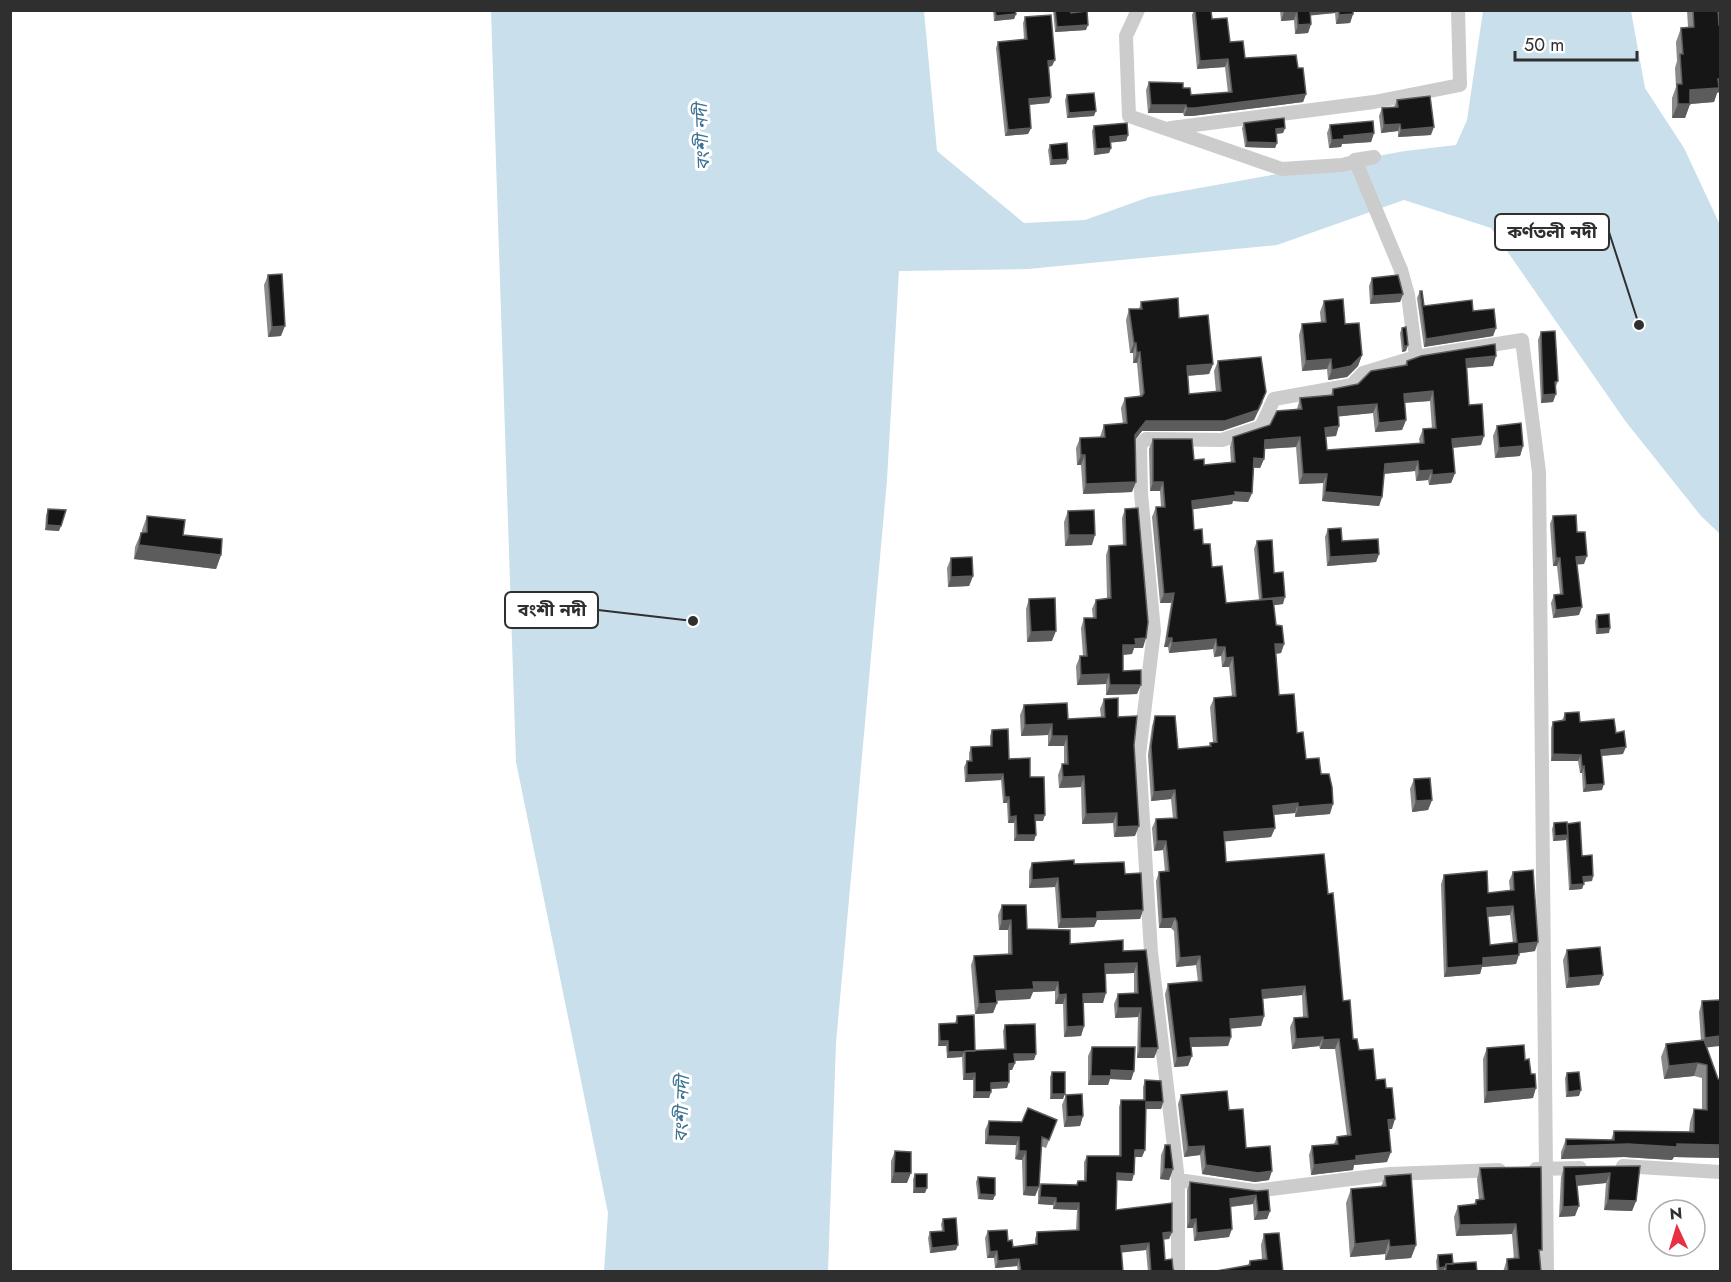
<svg xmlns="http://www.w3.org/2000/svg" width="1731" height="1282" font-family="Jost,'Noto Sans Bengali',sans-serif">
<rect width="100%" height="100%" fill="#fff"/>
<!-- water -->
<path fill="#c9dfec" d="M491,11H924L937,151L1024,223L1085,220L1149,197L1405,151L1456,145L1467,120L1483,11H1631L1645,88L1684,148L1720,225V534L1701,516L1626,422L1491,228L1404,200L1277,245L1028,269L899,271L887,480L836,1043L828,1271H604L608,1213L516,762Z"/>
<g fill="none" stroke-linecap="round" stroke-linejoin="round">
<!-- minor -->
<path stroke="#ccc" stroke-width="14" d="M1138,10L1126,36L1129,116L1282,169L1342,165L1374,157L1355,160
M1171,128L1374,102L1460,85L1458,10
M1416,357L1522,340L1539,472L1547,1272
M1623,1166L1720,1172
M1536,1169L1580,1168
M1178,1180L1255,1191L1390,1174L1499,1170
M1178,1272V1180L1151,952L1139,755L1154,631L1141,494L1140,445L1146,439L1222,440L1261,427L1274,399L1352,385L1363,373L1416,357L1408,295L1401,270"/>
<!-- minor-bridge -->
<path stroke="#ccc" stroke-width="14" d="M1355,160L1401,270"/>
</g>
<!-- wall -->
<path fill="#8a8a8a" fill-rule="evenodd" d="M993,10H1015L1016,14L1014,19L994,21Z
M1053,10H1070L1071,13L1086,30L1055,32Z
M1194,10H1211L1212,19L1230,42L1245,58L1298,68L1306,94L1303,102L1192,116H1184L1183,113H1148L1146,90L1149,82L1183,88L1191,95L1228,93L1225,67L1197,69L1192,15Z
M1280,10H1353V14L1350,23L1336,24L1335,13L1310,15L1311,24L1308,33L1295,34L1294,20L1281,21Z
M1687,10H1720L1718,11L1717,93L1714,102L1690,104L1685,118H1672V98L1676,87L1675,68L1677,61L1676,42L1681,28L1688,27Z
M1025,17L1052,66L1048,67L1051,97L1049,103L1029,105L1031,128L1028,134L1005,136L996,48L998,42L1024,39L1023,23Z
M1067,95L1094,116L1067,118L1065,100Z
M1397,100L1431,135L1398,137V131L1381,133L1379,116L1382,108L1394,107Z
M1244,123L1285,128L1283,133L1276,134L1277,143L1275,148L1245,147L1242,128Z
M1330,125L1374,133L1371,142L1342,144L1341,147L1329,148L1327,133Z
M1094,126L1128,135L1126,141L1110,142L1111,148L1109,153L1094,155L1092,131Z
M1050,145L1066,164L1050,165L1048,150Z
M268,275L281,336L268,337L264,285Z
M1372,278L1403,294L1400,302L1370,304L1369,286Z
M1420,291L1424,306L1473,311L1496,328L1493,336L1424,347L1417,298Z
M1324,301L1345,324L1362,355L1358,366L1347,377L1328,380L1327,369L1302,371L1299,335L1302,324L1321,323L1320,312Z
M1141,302L1179,318L1213,364L1209,374L1188,376L1189,394L1216,392L1214,371L1218,361L1263,402L1254,420L1222,431H1142L1135,440L1132,492L1083,494L1081,465H1077L1076,448L1080,438L1100,437L1104,425L1123,424L1121,408L1125,398L1140,396L1137,363H1133V353H1130L1126,320L1129,309H1139Z
M1402,328L1406,351L1402,352L1400,333Z
M1541,332L1558,381L1555,389L1553,402L1541,403L1538,340Z
M1407,361L1493,366L1467,368L1469,405L1481,445L1453,448L1455,473L1451,483L1429,485L1428,480L1416,481L1415,471L1384,474L1382,497L1379,506L1322,501L1323,483L1299,484L1296,447L1265,449L1264,459L1260,468H1254L1252,493L1248,502L1233,501L1232,504L1193,509L1194,530L1203,544L1226,603L1259,600L1254,549L1257,541L1274,573L1283,604L1274,605L1276,625L1284,644L1281,653L1276,654L1279,695L1297,733L1306,759L1321,774L1330,814L1295,817V813L1274,815L1275,828L1271,837L1225,841L1226,862L1328,894L1343,1001L1353,1039L1376,1080L1386,1088L1392,1129H1389L1387,1162L1354,1165L1353,1170L1311,1175L1309,1155L1312,1146L1334,1144L1337,1137L1347,1136L1335,1049H1320L1319,1046L1292,1049L1290,1027L1294,1018L1303,1017L1302,995L1263,999L1264,1016L1261,1026L1230,1028L1231,1037L1228,1046L1191,1047L1188,1066L1174,1067L1165,994L1168,984L1198,982L1196,965L1176,967L1174,931L1171,928H1159L1156,881L1159,872H1165L1163,850L1154,851L1152,828L1156,819L1173,818L1171,799L1151,801L1148,755L1152,726L1155,716L1178,749L1209,746L1210,743L1213,742L1210,707L1214,698L1232,696L1229,667H1222L1221,656L1214,657L1213,649L1169,653L1168,647H1164L1171,603H1160L1152,517L1156,507H1161L1160,491H1150L1149,449L1153,439L1204,465L1231,462L1230,447L1233,437L1270,425L1297,409L1300,398L1331,395L1333,389L1358,384L1405,365ZM1430,401L1432,429H1423L1419,439L1420,444L1327,450L1326,437L1336,436L1339,416L1373,413L1375,432L1402,430L1406,420L1404,403Z
M1497,426L1523,446L1520,456L1495,458L1493,436Z
M48,509L59,531L45,530L46,515Z
M1125,509L1143,648H1134L1132,654L1123,655V671L1137,694L1106,695V684L1077,685L1076,666L1080,656H1083L1081,628L1084,618H1093L1092,609L1096,600L1107,598L1106,555L1109,546L1123,545L1122,518Z
M1068,511L1092,545L1065,546L1064,522Z
M147,516L221,555L216,569L134,559L135,547L141,533H142V530Z
M1553,516L1577,532L1584,564H1577L1579,615L1553,618L1551,603L1554,595L1560,594L1557,566H1553L1550,524Z
M1328,529L1342,541L1379,554L1376,562L1327,566L1325,537Z
M951,558L973,576L969,586L948,587L947,568Z
M1029,599L1052,641L1027,642L1026,609Z
M1597,615L1609,633L1596,634L1595,621Z
M1104,699L1118,717L1134,745L1135,836L1114,837L1113,823L1082,824L1081,787L1059,788L1058,775L1062,764H1064V746H1048V735L1021,736L1020,715L1024,705L1068,719L1101,717L1100,709Z
M1565,713L1580,722L1616,733L1623,754L1602,756V790L1583,792L1582,773H1580L1578,761H1551V728L1553,722L1562,721Z
M992,730L1009,759L1030,777L1043,821H1035L1034,841H1014V823H1008L1007,803H1003L1001,780L965,782L964,767L967,761H969V753L971,747L990,746V736Z
M1414,779L1432,800L1428,810L1412,812L1410,789Z
M1567,822L1582,856L1593,876L1592,881L1584,882L1582,889L1569,890L1566,840L1553,841L1552,829L1554,823Z
M1032,863L1074,864L1125,874L1143,910L1140,919L1097,920L1094,927L1058,928L1055,887L1029,888V871Z
M1513,872L1535,951L1519,953L1516,964L1482,967L1480,974L1444,977L1441,884L1444,875L1488,893L1510,890L1509,881ZM1510,915L1513,943L1490,945L1487,917Z
M1002,905L1027,929L1070,944L1123,951L1146,950L1158,1048L1154,1058H1137L1138,1017L1115,1018L1114,1004L1118,994H1134V973L1106,974L1103,1003H1083L1084,1026L1081,1036L1064,1037L1063,1004H1055V991L1033,992L1030,999L997,1000V1003L993,1013L975,1014L971,965L974,956L1008,955V930H999L998,915Z
M1567,950L1603,975L1599,985L1566,988L1563,960Z
M1702,1001L1706,1048L1720,1158L1674,1157L1672,1160L1624,1157L1561,1159V1152L1566,1139L1611,1140L1614,1131L1689,1132L1690,1122L1694,1109L1702,1110V1078L1694,1076L1664,1079L1661,1057L1666,1044L1701,1041L1699,1012Z
M957,1016L975,1051L1004,1049L1003,1031L1005,1025L1034,1060L1014,1061L1015,1063L1012,1070H1009L1007,1088L991,1089V1092L989,1098H973V1080H963L962,1057L947,1058L946,1046H938V1029L939,1024L955,1023Z
M1092,1047L1134,1071L1131,1080L1110,1079L1108,1085H1088V1056Z
M1487,1048L1525,1060L1533,1098L1484,1103L1483,1059Z
M1052,1072L1063,1099H1050V1077Z
M1567,1073L1579,1096L1566,1097L1565,1078Z
M1145,1080L1163,1102L1161,1109H1146L1142,1157H1135L1132,1181L1116,1180V1210L1172,1232L1169,1239H1164L1165,1260L1175,1272H1148L1146,1250L1121,1252L1123,1272H1018L1017,1266L995,1268L994,1258H987L985,1238L988,1231L1008,1241L1013,1247L1035,1244V1239L1037,1232L1076,1230L1077,1210L1053,1209V1205L1038,1204V1191L1041,1184L1076,1185L1078,1181H1084V1162L1087,1156H1119V1107L1121,1100H1143V1087Z
M1066,1095L1083,1116L1080,1126L1064,1127L1062,1105Z
M1181,1095L1229,1110L1246,1148L1269,1180L1255,1182L1202,1174L1200,1155L1184,1157L1178,1104Z
M1057,1120L1046,1148L1041,1146L1039,1187L1035,1196L1023,1195L1022,1160L1015,1159L1016,1145L985,1144V1130L989,1121L1022,1122Z
M1165,1145L1173,1169L1169,1180L1160,1179L1161,1155Z
M895,1151L907,1183H891V1161Z
M1640,1166L1636,1201L1632,1211L1604,1210L1606,1183L1577,1186L1575,1216L1559,1217L1561,1177L1564,1167Z
M1480,1168L1540,1256L1541,1272H1503L1507,1259H1514L1512,1234L1456,1236L1454,1217L1458,1206L1474,1204L1476,1200H1479L1477,1179Z
M915,1174L925,1193H913V1179Z
M1385,1176L1416,1245L1411,1258L1385,1260V1254L1350,1257L1346,1203L1351,1189L1381,1187Z
M978,1177L995,1195L993,1200L978,1199L976,1182Z
M1190,1182L1257,1191L1270,1211L1267,1219L1254,1220L1253,1204L1231,1207L1229,1237L1194,1241L1193,1228H1187V1190Z
M943,1219L956,1250L930,1253L928,1238L930,1232L942,1231L941,1224Z
M1264,1234L1283,1272L1248,1265L1250,1261L1262,1259L1261,1245Z
M1438,1255L1453,1264L1477,1272H1437L1436,1261Z"/>
<!-- shaded-wall -->
<path fill="#5c5c5c" d="M1308,10H1336L1335,13L1306,16Z
M1297,11L1294,20L1281,21L1284,12Z
M1016,14L1014,19L994,21L996,16Z
M1353,14L1350,23L1336,24L1339,15Z
M1311,24L1308,33L1295,34L1298,25Z
M1088,25L1086,30L1055,32L1057,27Z
M1228,59L1225,67L1197,69L1200,61Z
M1055,60L1052,66L1045,67L1048,61Z
M1718,79H1720V92L1717,93L1714,102L1690,104L1685,118H1672L1678,104L1690,90Z
M1306,94L1303,102L1192,116H1184L1187,108Z
M1051,97L1049,103L1026,105L1029,99Z
M1151,105H1186L1183,113H1148Z
M1096,111L1094,116L1067,118L1069,113Z
M1400,124L1398,131L1381,133L1384,125Z
M1434,127L1431,135L1398,137L1401,130Z
M1031,128L1028,134L1005,136L1008,130Z
M1285,128L1283,133L1274,134L1276,129Z
M1374,133L1371,142L1342,144L1341,147L1329,148L1332,140L1344,136Z
M1128,135L1126,141L1108,143L1110,137Z
M1247,142L1277,143L1275,148L1245,147Z
M1111,148L1109,153L1094,155L1096,149Z
M1068,159L1066,164L1050,165L1052,160Z
M1403,294L1400,302L1370,304L1373,296Z
M285,326L281,336L268,337L272,327Z
M1496,328L1493,336L1424,347L1426,339Z
M1134,343H1136L1133,353H1130Z
M1408,345L1406,351L1402,352L1404,347Z
M1140,352L1137,363H1133L1137,353Z
M1362,355L1358,366L1347,377L1328,380L1332,370Z
M1496,356L1493,366L1463,368L1466,359Z
M1331,359L1327,369L1302,371L1306,361Z
M1213,364L1209,374L1183,376L1187,366Z
M1433,391L1430,401L1400,403L1404,394Z
M1266,392L1254,420L1222,431H1142L1131,445L1135,435L1146,421Z
M1556,394L1553,402L1541,403L1543,395Z
M1377,404L1373,413L1334,417L1338,407Z
M1406,420L1402,430L1375,432L1379,423Z
M1339,426L1336,436L1322,437L1325,428Z
M1484,436L1481,445L1448,448L1452,439Z
M1300,437L1296,447L1262,449L1265,440Z
M1523,446L1520,456L1495,458L1499,448Z
M1081,455H1085L1081,465H1077Z
M1254,458L1264,459L1260,468L1251,467Z
M1418,461L1415,471L1381,474L1385,464Z
M1432,470L1428,480L1416,481L1419,471Z
M1455,473L1451,483L1429,485L1432,475Z
M1303,474H1327L1323,483L1299,484Z
M1136,482L1132,492L1083,494L1086,484Z
M1153,482H1163L1160,491H1150Z
M1235,492L1252,493L1248,502L1233,501L1232,504L1188,510L1192,501Z
M1325,492L1382,497L1379,506L1322,501Z
M47,525L61,526L59,531L45,530Z
M1069,535H1095L1092,545L1065,546Z
M139,545L221,555L216,569L134,559Z
M1379,554L1376,562L1327,566L1330,557Z
M1587,556L1584,564L1573,565L1576,557Z
M1556,558H1560L1557,566H1553Z
M973,576L969,586L948,587L951,577Z
M1174,593L1171,603H1160L1164,594Z
M1285,597L1283,604L1259,607L1262,599Z
M1582,607L1579,615L1553,618L1556,610Z
M1610,628L1609,633L1596,634L1598,629Z
M1056,631L1052,641L1027,642L1031,632Z
M1146,638L1143,648H1134L1132,654L1119,655L1123,645L1135,639Z
M1167,638H1172L1168,647H1164Z
M1216,639L1213,649L1169,653L1172,643Z
M1275,644H1284L1281,653L1272,654Z
M1217,647H1225L1221,656L1214,657Z
M1233,657L1229,667H1222L1226,658Z
M1109,674L1106,684L1077,685L1081,675Z
M1110,685H1141L1137,694L1106,695Z
M1052,724L1048,735L1021,736L1025,725Z
M1052,736H1067L1064,746H1048Z
M1626,747L1623,754L1599,756L1601,750Z
M1553,754L1581,755L1578,761H1551Z
M1584,766L1582,773H1580L1582,767Z
M1003,774L1001,780L965,782L967,775Z
M1084,776L1081,787L1059,788L1063,777Z
M1604,784L1602,790L1583,792L1586,785Z
M1175,790L1171,799L1151,801L1154,792Z
M1005,797H1009L1007,803H1003Z
M1432,800L1428,810L1412,812L1416,801Z
M1298,803L1295,813L1270,815L1273,806Z
M1333,804L1330,814L1295,817L1298,807Z
M1117,813L1113,823L1082,824L1086,814Z
M1035,815H1045L1043,821H1033Z
M1016,816L1014,823H1008L1010,817Z
M1139,826L1135,836L1114,837L1117,827Z
M1275,828L1271,837L1220,842L1224,832Z
M1017,835H1036L1034,841H1014Z
M1568,835L1566,840L1553,841L1555,836Z
M1157,841H1166L1163,850L1154,851Z
M1593,876L1592,881L1582,882L1583,877Z
M1058,878L1055,887L1029,888L1032,880Z
M1584,884L1582,889L1569,890L1571,885Z
M1513,906L1510,915L1483,917L1487,908Z
M1143,910L1140,919L1097,920L1094,927L1058,928L1061,919L1097,912Z
M1175,918L1171,928H1159L1162,919Z
M1011,920L1008,930H999L1002,921Z
M1538,942L1535,951L1515,954L1519,944Z
M1519,955L1516,964L1482,967L1480,974L1444,977L1447,968L1483,958Z
M1200,956L1196,965L1176,967L1180,958Z
M1137,963L1134,973L1102,974L1105,964Z
M1603,975L1599,985L1566,988L1569,978Z
M1033,982H1058L1055,991L1033,992L1030,999L993,1001L996,991Z
M1305,986L1302,995L1258,999L1262,990Z
M1106,993L1103,1003H1079L1083,994Z
M1066,994L1063,1004H1055L1059,995Z
M997,1003L993,1013L975,1014L979,1004Z
M1118,1008H1141L1138,1017L1115,1018Z
M1264,1016L1261,1026L1226,1029L1230,1019Z
M1084,1026L1081,1036L1064,1037L1067,1027Z
M1720,1036V1046L1702,1048L1705,1038Z
M1231,1037L1228,1046L1186,1047L1190,1038Z
M1323,1037L1319,1046L1292,1049L1296,1039Z
M1339,1039L1335,1049H1320L1323,1040Z
M940,1041H948L946,1046H938Z
M1140,1048H1158L1154,1058H1137Z
M948,1052H964L962,1057L947,1058Z
M1014,1054H1036L1034,1060L1012,1061Z
M1192,1056L1188,1066L1174,1067L1177,1058Z
M1015,1063L1012,1070H1006L1009,1064Z
M1698,1063L1694,1076L1664,1079L1669,1066Z
M1111,1070L1134,1071L1131,1080L1110,1079L1108,1085H1088L1091,1076Z
M975,1073L973,1080H963L965,1074Z
M1009,1082L1007,1088L989,1089L991,1083Z
M1536,1088L1533,1098L1484,1103L1487,1092Z
M1581,1090L1579,1096L1566,1097L1568,1092Z
M975,1092H991L989,1098H973Z
M1052,1094H1065L1063,1099H1050Z
M1146,1102H1163L1161,1109H1143Z
M1083,1116L1080,1126L1064,1127L1067,1117Z
M1395,1119L1392,1129H1385L1388,1120Z
M988,1136L1019,1137L1016,1145L985,1144Z
M1628,1144L1720,1145V1158L1674,1157L1672,1160L1624,1157L1561,1159L1566,1146Z
M1204,1146L1200,1155L1184,1157L1188,1147Z
M1135,1150H1145L1142,1157H1132Z
M1019,1151H1026L1022,1160L1015,1159Z
M1391,1152L1387,1162L1354,1165L1353,1170L1311,1175L1314,1165L1356,1156Z
M1206,1165L1272,1171L1269,1180L1255,1182L1202,1174Z
M1164,1169H1173L1169,1180L1160,1179Z
M894,1173H911L907,1183H891Z
M1117,1173L1134,1174L1132,1181L1114,1180Z
M1610,1173L1606,1183L1573,1186L1576,1176Z
M1026,1187H1039L1035,1196L1023,1195Z
M915,1188H927L925,1193H913Z
M980,1194L995,1195L993,1200L978,1199Z
M1256,1195L1253,1204L1227,1207L1230,1199Z
M1040,1197L1056,1198L1053,1205L1038,1204Z
M1608,1200L1636,1201L1632,1211L1604,1210Z
M1056,1203H1079L1077,1210L1053,1209Z
M1579,1206L1575,1216L1559,1217L1563,1207Z
M1270,1211L1267,1219L1254,1220L1258,1212Z
M1196,1219L1193,1228H1187L1190,1220Z
M1516,1224L1512,1234L1456,1236L1460,1225Z
M1232,1229L1229,1237L1194,1241L1197,1233Z
M1172,1232L1169,1239L1161,1240L1163,1233Z
M1389,1240L1385,1254L1350,1257L1355,1244Z
M1149,1243L1146,1250L1118,1253L1121,1246Z
M958,1245L956,1250L930,1253L932,1248Z
M1416,1245L1411,1258L1385,1260L1390,1247Z
M997,1251L994,1258H987L990,1252Z
M1019,1259L1017,1266L995,1268L998,1261Z
M1445,1267L1443,1272H1438L1439,1268Z"/>
<!-- building -->
<path fill="#161616" stroke="#5c5c5c" stroke-width="1.5" fill-rule="evenodd" d="M995,10H1015L1016,14L996,16Z
M1055,10H1070L1071,13L1087,11L1088,25L1057,27Z
M1195,10H1211L1212,19L1227,18L1230,42L1243,41L1245,58L1296,55L1298,68H1303L1306,94L1195,108H1187L1186,105H1151L1149,82L1183,83V88H1190L1191,95L1232,92L1228,59L1200,61Z
M1284,10H1310L1311,24L1298,25L1297,11L1284,12Z
M1339,10H1353V14L1339,15Z
M1693,10H1718L1719,25H1720V79H1718L1719,88L1690,90V104H1678L1677,84H1682L1680,54H1683L1681,28L1694,27Z
M1051,15L1055,60L1048,61L1051,97L1029,99L1031,128L1008,130L998,42L1027,39L1025,17Z
M1094,93L1096,111L1069,113L1067,95Z
M1430,96L1434,127L1401,130L1400,124L1384,125L1382,108L1398,107L1397,100Z
M1284,118L1285,128L1276,129L1277,143L1247,142L1244,123Z
M1373,121L1374,133L1344,136V139L1332,140L1330,125Z
M1127,123L1128,135L1110,137L1111,148L1096,149L1094,126Z
M1067,143L1068,159L1052,160L1050,145Z
M282,274L285,326L272,327L268,275Z
M1398,275L1403,294L1373,296L1372,278Z
M1420,291H1422L1424,306L1472,300L1473,311L1494,309L1496,328L1426,339Z
M1178,298L1179,318L1208,315L1213,364L1187,366L1189,394L1221,391L1218,361L1261,357L1266,392L1258,410L1225,421H1146L1135,435L1136,482L1086,484L1085,455H1081L1080,438L1105,437L1104,425L1127,423L1125,398L1142,396L1144,393L1140,352L1137,353L1136,343H1134L1129,309H1142L1141,302Z
M1343,299L1345,324L1359,323L1362,355L1351,366L1332,370L1331,359L1306,361L1302,324L1326,322L1324,301Z
M1406,327L1408,345L1404,347L1402,328Z
M1555,331L1558,381L1555,382L1556,394L1543,395L1541,332Z
M1495,344L1496,356L1466,359L1469,405L1482,404L1484,436L1452,439L1455,473L1432,475V470L1419,471L1418,461L1385,464L1382,497L1325,492L1327,474H1303L1300,437L1265,440L1264,459L1254,458L1252,493L1235,492L1236,495L1192,501L1194,530L1202,529L1203,544H1210L1212,567L1222,566L1226,603L1273,599L1276,625L1282,626L1284,644H1275L1279,695L1294,694L1297,733L1303,732L1306,759L1319,758L1321,774H1329L1332,787L1333,804L1298,807V803L1273,806L1275,828L1224,832L1226,862L1324,854L1328,894L1333,893L1343,1001L1350,1000L1353,1039H1357L1359,1050L1373,1049L1376,1080L1385,1079L1386,1088H1392L1395,1119L1388,1120L1391,1152L1356,1156V1160L1314,1165L1312,1146L1338,1144L1337,1137L1351,1135L1339,1039L1323,1040V1037L1296,1039L1294,1018L1308,1017L1305,986L1262,990L1264,1016L1230,1019L1231,1037L1190,1038L1192,1056L1177,1058L1168,984L1202,981L1200,956L1180,958L1177,922L1175,918L1162,919L1159,872L1169,871L1166,841H1157L1156,819L1177,818L1175,790L1154,792L1151,746L1155,716H1175L1178,749L1211,746L1210,743L1217,742L1214,698L1236,696L1233,657L1226,658L1225,647H1217L1216,639L1172,643V638H1167L1174,593L1164,594L1156,507H1165L1163,482H1153V439H1192L1194,460L1204,459V465L1235,462L1233,437L1270,425L1277,411L1302,409L1300,398L1333,395V389L1358,384L1371,371L1407,365V361L1421,356ZM1433,391L1436,428L1423,429L1424,443L1327,450L1325,428L1339,426L1338,407L1377,404L1379,423L1406,420L1404,394Z
M1521,423L1523,446L1499,448L1497,426Z
M1138,508L1148,622L1146,638L1135,639L1136,645H1123V671L1141,670V685H1110L1109,674L1081,675L1080,656H1087L1084,618H1096V600L1111,598L1109,546L1126,545L1125,509Z
M48,509L66,510L61,526L47,525Z
M1094,510L1095,535H1069L1068,511Z
M1576,515L1577,532H1585L1587,556L1576,557L1582,607L1556,610L1554,595L1563,594L1560,558H1556L1553,516Z
M147,516L185,520L183,535L222,539L221,555L139,545L141,533L147,532Z
M1341,528L1342,541L1378,539L1379,554L1330,557L1328,529Z
M1272,540L1274,573L1283,572L1285,597L1262,599L1257,541Z
M972,557L973,576L951,577V558Z
M1055,598L1056,631L1031,632L1029,599Z
M1609,614L1610,628L1598,629L1597,615Z
M1118,698V717L1137,716L1134,745L1139,826L1117,827V813L1086,814L1084,776L1063,777L1062,764H1068L1067,736H1052V724L1025,725L1024,705L1067,703L1068,719L1105,717L1104,699Z
M1579,712L1580,722L1614,719L1616,733L1624,731L1626,747L1601,750L1604,784L1586,785L1584,766L1582,767L1581,755L1553,754V722L1565,720V713Z
M1008,729L1009,759L1030,758V777H1044L1045,815H1035L1036,835H1017L1016,816L1010,817L1009,797H1005L1003,774L967,775V761H972L971,747L992,746V730Z
M1430,778L1432,800L1416,801L1414,779Z
M1567,822L1568,835L1555,836L1554,823Z
M1580,822L1582,856L1592,855L1593,876L1583,877L1584,884L1571,885L1567,824Z
M1074,860V864L1124,862L1125,874L1141,873L1143,910L1097,912V918L1061,919L1058,878L1032,880V863Z
M1533,870L1538,942L1519,944V955L1483,958V965L1447,968L1444,875L1487,871L1488,893L1514,890L1513,872ZM1513,906L1517,942L1490,945L1487,908Z
M1002,905H1026L1027,929L1070,930V944L1123,940V951L1146,950L1158,1048H1140L1141,1008H1118V994L1138,993L1137,963L1105,964L1106,993L1083,994L1084,1026L1067,1027L1066,994L1059,995L1058,982H1033L1034,989L996,991L997,1003L979,1004L974,956L1012,954L1011,920L1002,921Z
M1600,947L1603,975L1569,978L1567,950Z
M1720,1000V1036L1705,1038L1702,1001Z
M974,1015L975,1051L948,1052V1041H940L939,1024L957,1023V1016Z
M1035,1024L1036,1054H1014L1015,1063L1009,1064V1082L991,1083V1092H975V1073L965,1074V1051L1006,1049L1005,1025Z
M1704,1040L1718,1079H1720V1145L1677,1144V1147L1628,1144L1566,1146V1139L1614,1140V1131L1694,1132V1109L1707,1110V1065L1698,1063L1669,1066L1666,1044Z
M1524,1045L1525,1060L1529,1059L1531,1074H1535L1536,1088L1487,1092V1048Z
M1092,1047H1135L1134,1071L1111,1070V1076H1091Z
M1052,1072H1065V1094H1052Z
M1579,1072L1581,1090L1568,1092L1567,1073Z
M1145,1080L1161,1081L1163,1102H1146L1145,1150H1135L1134,1174L1117,1173L1116,1210L1172,1203V1232L1163,1233L1165,1260L1172,1259L1173,1269L1175,1272H1151L1149,1243L1121,1246L1123,1272H1021L1019,1259L998,1261L997,1251L990,1252L988,1231L1007,1230L1008,1241L1012,1240L1013,1247L1037,1244V1232L1079,1230V1203H1056V1198L1040,1197L1041,1184L1077,1185L1078,1181H1086L1087,1156H1121V1100H1145Z
M1227,1091L1229,1110L1243,1109L1246,1148L1270,1146L1272,1171L1258,1173L1206,1165L1204,1146L1188,1147L1181,1095Z
M1082,1094L1083,1116L1067,1117L1066,1095Z
M1028,1108L1057,1120L1049,1140L1042,1137L1039,1187H1026V1151H1019V1137L988,1136L989,1121L1022,1122Z
M1165,1145H1170L1173,1169H1164Z
M895,1151L911,1152V1173H894Z
M1640,1166L1636,1201L1608,1200L1610,1173L1576,1176L1579,1206L1563,1207L1564,1167Z
M1541,1167L1542,1250H1539L1541,1272H1508L1507,1259L1519,1258L1516,1224L1460,1225L1458,1206L1476,1204V1200L1484,1199L1480,1168Z
M915,1174H927V1188H915Z
M1411,1174L1416,1245L1390,1247L1389,1240L1355,1244L1351,1189L1386,1186L1385,1176Z
M978,1177L995,1178V1195L980,1194Z
M1190,1182L1257,1191L1268,1190L1270,1211L1258,1212L1256,1195L1230,1199L1232,1229L1197,1233L1196,1219L1190,1220Z
M956,1218L958,1245L932,1248L930,1232L944,1231L943,1219Z
M1279,1233L1283,1272H1211L1250,1265V1261L1267,1259L1264,1234Z
M1452,1254L1453,1264H1446L1445,1267L1439,1268L1438,1255Z
M1476,1262L1477,1272H1446V1264Z"/>
<g text-anchor="middle" dominant-baseline="central" stroke-width="6" stroke-linejoin="round" paint-order="stroke">
<!-- water labels -->
<g font-size="18" font-style="italic" fill="#3c7392" stroke="#fff">
<text transform="translate(702 137) rotate(-92)">বংশী নদী</text>
<text transform="translate(682 1109) rotate(-88)">বংশী নদী</text>
</g>
</g>
<!-- callouts -->
<path fill="none" stroke="#2f2f2f" stroke-width="2" d="M1639 325L1609 232M693 621L598 610"/>
<g fill="#2f2f2f" stroke="#fff" stroke-width="2">
<circle cx="1639" cy="325" r="6"/>
<circle cx="693" cy="621" r="6"/>
</g>
<g fill="#fff" stroke="#2f2f2f" stroke-width="2">
<rect x="1495" y="214" width="114" height="36" rx="6"/>
<rect x="505" y="592" width="93" height="36" rx="6"/>
</g>
<g font-size="18" text-anchor="middle" font-weight="bold" fill="#2f2f2f">
<text x="1552" y="238">কর্ণতলী নদী</text>
<text x="552" y="616">বংশী নদী</text>
</g>
<!-- border -->
<rect width="1731" height="1282" fill="none" stroke="#2f2f2f" stroke-width="24"/>
<!-- north arrow -->
<g transform="translate(1677 1228) rotate(356)"><circle r="28" fill="#ffffff" stroke="#acacac" stroke-width="1.5"/>
<path d="M0-4.5L10 22L0 15L-10 22Z" fill="#e73043"/>
<text y="-9" font-size="16" font-weight="bold" text-anchor="middle" fill="#2f2f2f">N</text>
</g>
<!-- scale -->
<path d="M1515 51v9h122v-9" fill="none" stroke="#2f2f2f" stroke-width="3"/>
<text x="1524" y="51" font-size="18" fill="#2f2f2f" stroke="#ffffff" stroke-width="4.5" paint-order="stroke">50 m</text>
</svg>
